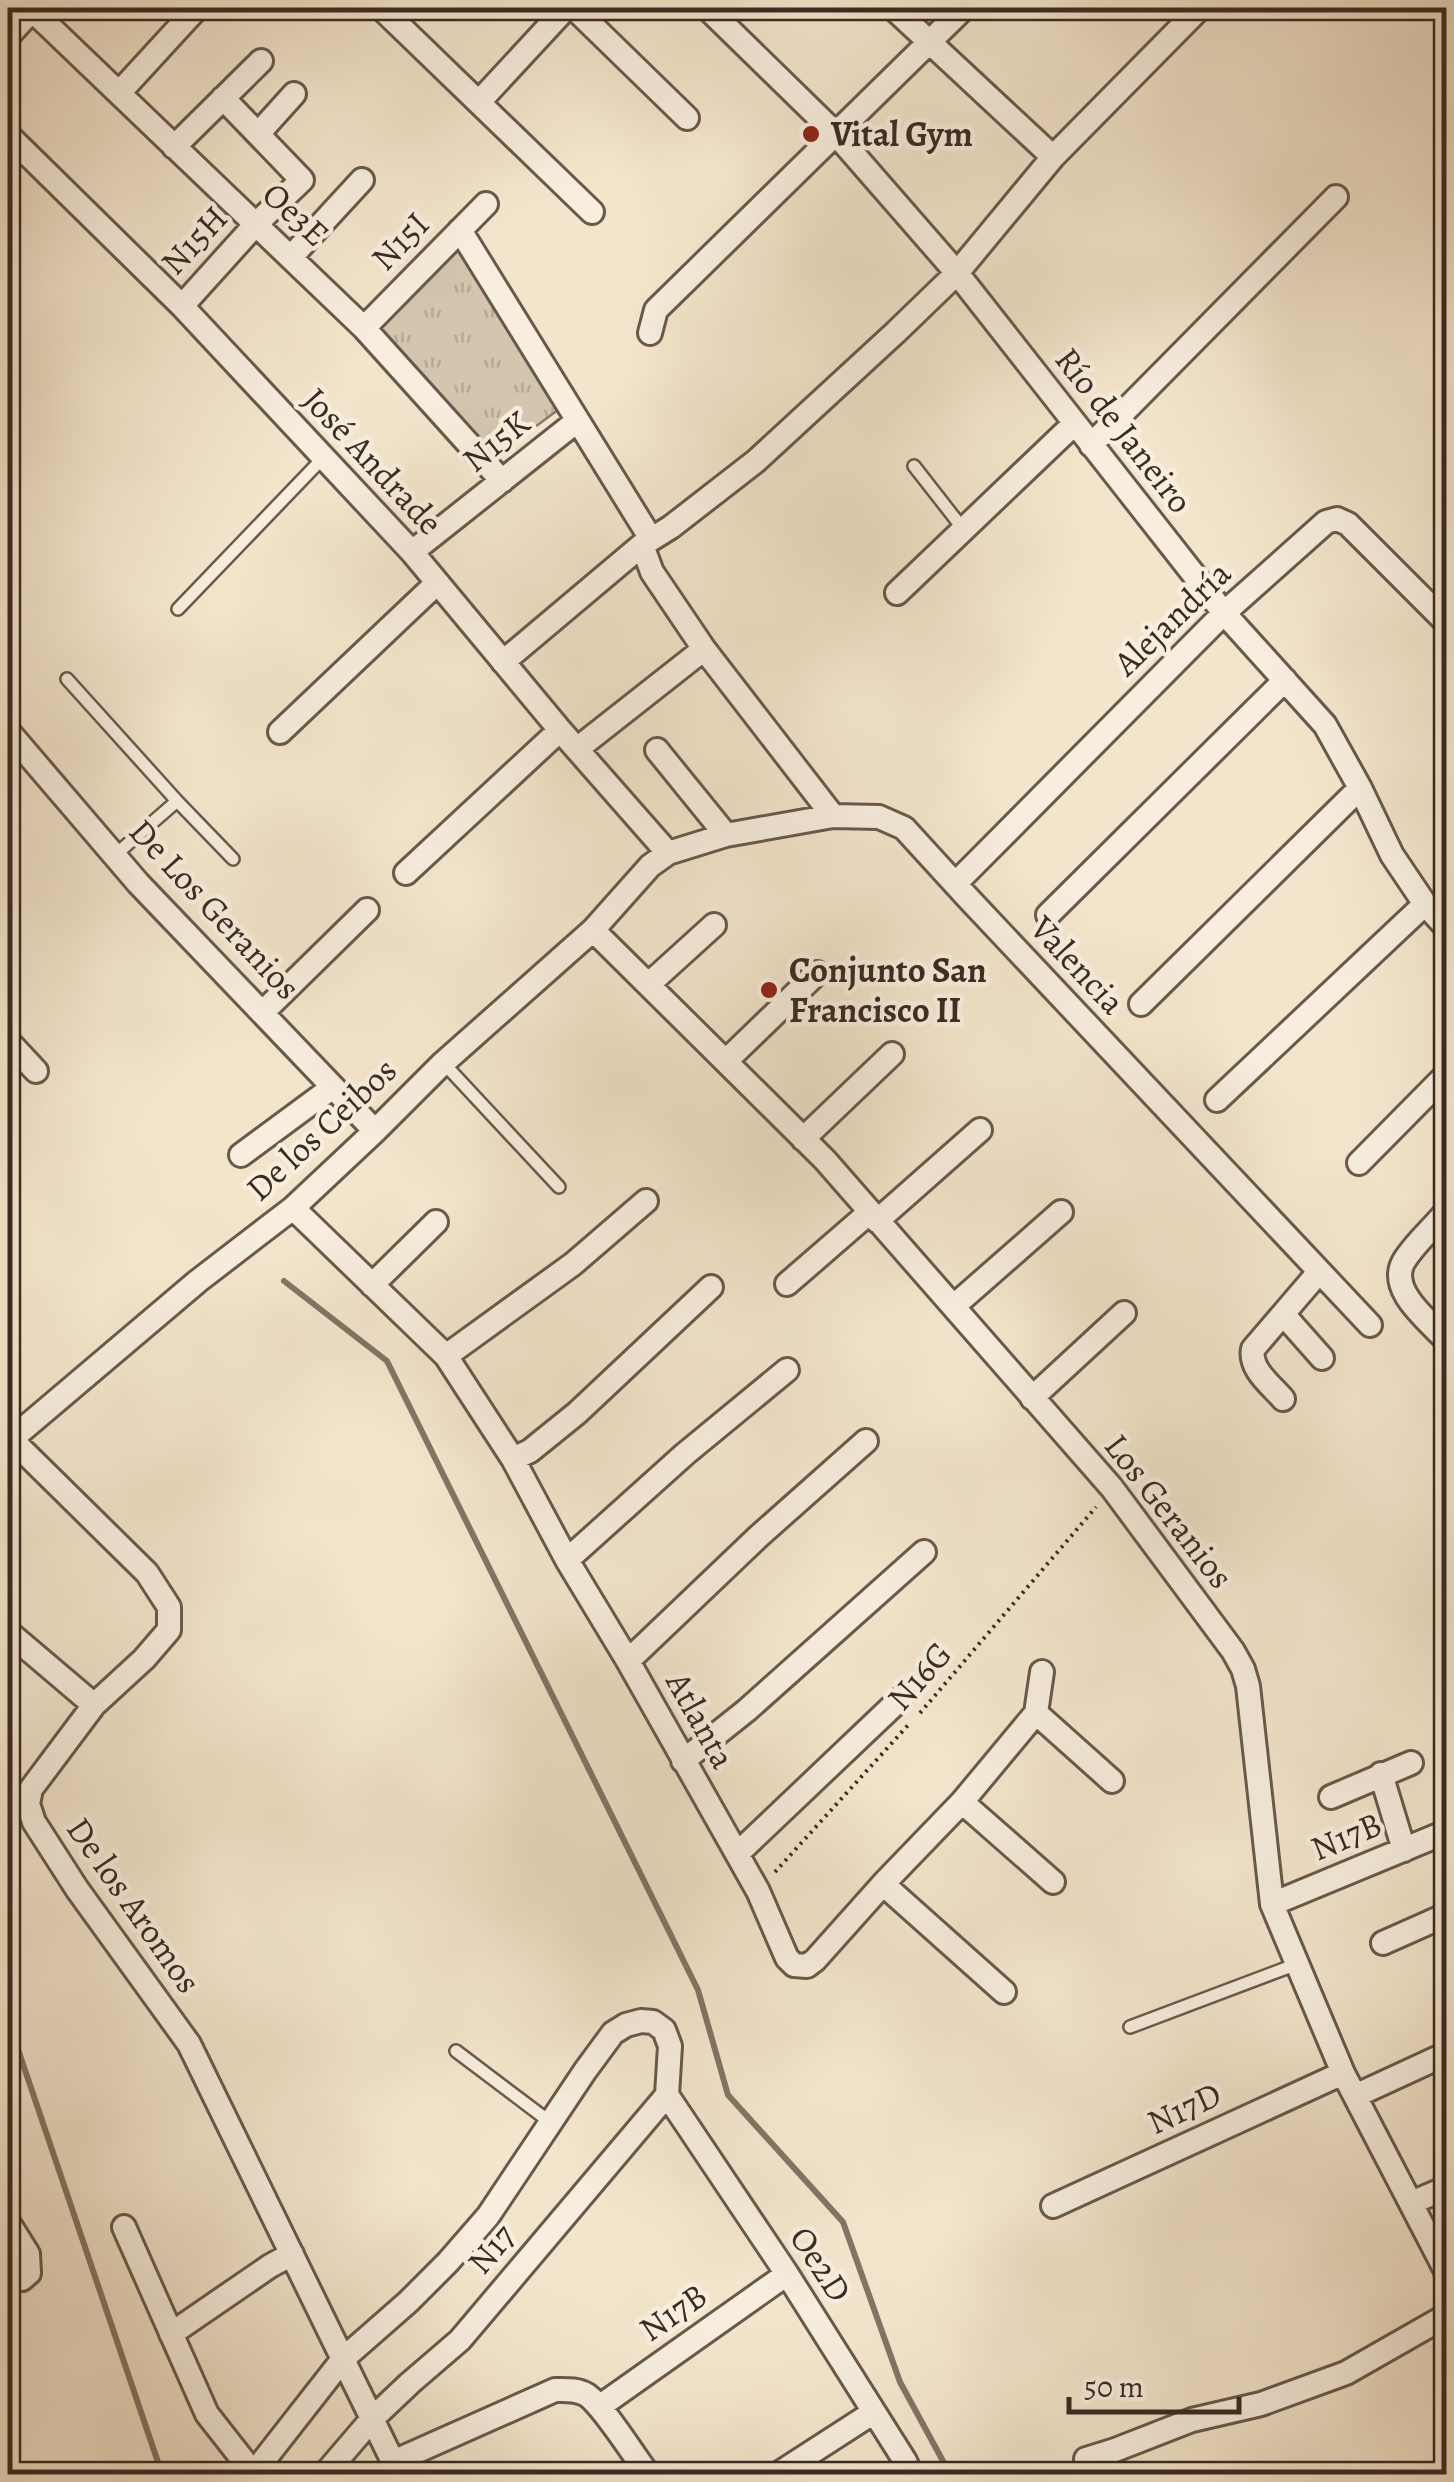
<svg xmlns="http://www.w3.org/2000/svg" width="1454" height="2482" font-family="Alegreya,serif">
<defs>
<pattern id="park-tufts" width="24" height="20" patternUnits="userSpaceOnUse" patternTransform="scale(2.5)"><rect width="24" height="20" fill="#d4c5af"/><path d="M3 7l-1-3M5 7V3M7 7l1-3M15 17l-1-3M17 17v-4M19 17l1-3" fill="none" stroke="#b7a996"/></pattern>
</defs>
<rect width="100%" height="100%" fill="#f3e5cc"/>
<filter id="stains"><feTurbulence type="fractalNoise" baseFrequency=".002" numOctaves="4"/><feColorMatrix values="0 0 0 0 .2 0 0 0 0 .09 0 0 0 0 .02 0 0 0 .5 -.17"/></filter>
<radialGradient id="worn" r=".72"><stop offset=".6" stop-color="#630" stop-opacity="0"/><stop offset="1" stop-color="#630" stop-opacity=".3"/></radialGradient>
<!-- park -->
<path fill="url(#park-tufts)" stroke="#877868" stroke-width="2.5" d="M460,230L566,404L485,464L364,328Z"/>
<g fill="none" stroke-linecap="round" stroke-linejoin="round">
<!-- stream -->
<path stroke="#837465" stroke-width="6" d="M284,1281L387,1361L698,1990L728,2095L843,2222L900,2382L950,2474
M8,2020L162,2474"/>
<!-- lane casing -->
<g stroke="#68594c" stroke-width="16">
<path id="lane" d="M914,466L964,530
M178,609L323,458
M67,679L177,801L233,859
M114,856L177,801
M442,1064L450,1070L559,1187
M1130,2027L1297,1964
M456,2051L550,2122"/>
</g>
<!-- street casing -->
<g stroke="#68594c" stroke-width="28">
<path id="street" d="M381,8L592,212
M574,8L687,118
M707,8L835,133L957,273L1224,613L1325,725L1360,788L1392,855L1425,904L1446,927
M893,8L1053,157
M32,10L364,328L502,481
M8,36L34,8
M119,93L197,8
M479,102L566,8
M258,134L294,94
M8,135L182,306L412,552L560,730L668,853
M174,147L261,61
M460,230L651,539
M292,256L362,180
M182,306L255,225L302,180L223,98
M364,328L486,204
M650,333L656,310L964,8
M1091,445L1336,197
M642,545L652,572L704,649L833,816
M412,552L577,421
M897,593L1074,424
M503,662L642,545L671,527L756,461L896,332L957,273L1053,157L1200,8
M8,731L138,883L375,1131
M280,732L436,584
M577,749L704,649
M657,750L726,835
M406,873L560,730
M955,884L1224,613L1326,522L1337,519L1348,524L1446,622
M1048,915L1285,680
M593,930L825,1160L1112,1488L1233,1651L1243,1669L1248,1686L1272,1904L1343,2073L1446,2271
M649,984L714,925
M1141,1004L1360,788
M263,1012L367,910
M8,1041L36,1071
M726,1061L817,973
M1217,1100L1425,904
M803,1139L892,1054
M241,1155L333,1087
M1359,1163L1446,1075
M293,1208L446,1356L513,1459L567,1560L628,1661L758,1891L787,1958L794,1965L807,1966L815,1960L883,1884L962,1802L1036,1713L1042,1672
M1446,1212C1433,1228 1415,1243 1404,1261C1387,1290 1429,1321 1446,1340
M877,1221L980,1130
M787,1284L870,1212
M372,1285L436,1222
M954,1306L1061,1212
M1283,1314L1322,1358
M446,1356L573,1264L646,1201
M1032,1398L1124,1313
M1283,1399C1271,1385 1249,1369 1253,1349L1319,1272
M11,1439L147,1573L169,1607V1630L144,1659L94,1705L31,1789L28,1804L34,1822L77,1889L189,2044L399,2474
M8,1442L198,1281L293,1208L375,1131L442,1064L593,930L650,866L668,853L726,835L833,816L879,817L904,828L968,898L1370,1325
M513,1459L530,1451L577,1413L711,1287
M567,1560L685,1454L787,1370
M8,1632L94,1705
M628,1661L759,1536L866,1441
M1036,1713L1112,1781
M683,1761L747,1710L924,1552
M1381,1774L1404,1850
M1331,1797L1411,1763
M962,1802L1053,1882
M737,1854L899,1700
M883,1884L1004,1992
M1272,1904L1446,1832
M1383,1943L1446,1915
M667,2095L787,2274L905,2461L911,2474
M1355,2096L1446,2054
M1411,2203L1446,2188
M1053,2206L1343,2073
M8,2222L28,2254L29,2273L22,2279L12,2277L8,2274
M124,2227L207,2414L254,2474
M171,2334L270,2266L292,2254
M599,2407L787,2274
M1086,2459L1115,2450L1192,2420L1261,2404L1346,2373L1446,2316
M393,2462L555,2390C566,2390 577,2389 587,2395C604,2407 634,2456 648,2474
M253,2474L343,2359L408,2302L448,2262L488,2216L585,2071L613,2033L626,2025L641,2021L653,2022L664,2030L670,2046L667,2095L460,2340L410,2383L372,2419L325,2474
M778,2474L874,2412"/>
</g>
<!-- path -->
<path stroke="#3a2a22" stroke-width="4" stroke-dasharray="2.5 5" stroke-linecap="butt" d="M920,1713L1096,1507
M775,1872L910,1723"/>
<!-- lane -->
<use href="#lane" stroke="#f7eede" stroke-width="11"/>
<!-- street -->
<use href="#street" stroke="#f7eede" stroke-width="22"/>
</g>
<!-- markers -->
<g fill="#8f2418" stroke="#f7eede" stroke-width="4">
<circle cx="811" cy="134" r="10"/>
<circle cx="769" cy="990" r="10"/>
</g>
<g text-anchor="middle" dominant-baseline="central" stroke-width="9" stroke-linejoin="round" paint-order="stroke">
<!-- poi labels -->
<g font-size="35" font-weight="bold" fill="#3a2a22" stroke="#f7eede" text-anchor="start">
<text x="831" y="134">Vital Gym</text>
<text x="789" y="970">Conjunto San<tspan x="789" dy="40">Francisco II</tspan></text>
</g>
<!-- street labels -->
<g font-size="35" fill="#3a2a22" stroke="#f7eede">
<text transform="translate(296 214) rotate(43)">Oe3E</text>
<text transform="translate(194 240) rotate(-47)">N15H</text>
<text transform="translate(400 241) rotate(-46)">N15I</text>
<text transform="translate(1124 430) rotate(52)">Río de Janeiro</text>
<text transform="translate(496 441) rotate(-39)">N15K</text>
<text transform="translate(373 461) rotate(47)">José Andrade</text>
<text transform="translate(1172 618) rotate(-44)">Alejandría</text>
<text transform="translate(215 909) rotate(47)">De Los Geranios</text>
<text transform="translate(1078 965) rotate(47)">Valencia</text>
<text transform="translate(321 1129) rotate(-43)">De los Ceibos</text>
<text transform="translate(1169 1511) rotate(52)">Los Geranios</text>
<text transform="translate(919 1676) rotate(-49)">N16G</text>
<text transform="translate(701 1720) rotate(61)">Atlanta</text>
<text transform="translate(1346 1836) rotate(-23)">N17B</text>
<text transform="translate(134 1905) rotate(55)">De los Aromos</text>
<text transform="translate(1184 2108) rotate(-25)">N17D</text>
<text transform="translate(491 2249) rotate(-50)">N17</text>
<text transform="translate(821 2264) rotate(57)">Oe2D</text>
<text transform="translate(673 2312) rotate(-35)">N17B</text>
</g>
</g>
<!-- margin -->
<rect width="1454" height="2482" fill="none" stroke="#f3e5cc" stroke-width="40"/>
<rect x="10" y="10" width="1434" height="2462" fill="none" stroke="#3a2a22" stroke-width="5"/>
<rect x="20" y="20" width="1414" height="2442" fill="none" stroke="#3a2a22" stroke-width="2.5"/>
<!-- scale -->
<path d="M1069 2397v15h170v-15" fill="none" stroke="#3a2a22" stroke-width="5"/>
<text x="1084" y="2397" font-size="30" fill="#3a2a22" stroke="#f7eede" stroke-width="8" paint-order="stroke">50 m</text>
<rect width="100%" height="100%" filter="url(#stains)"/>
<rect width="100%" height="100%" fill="url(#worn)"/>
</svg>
